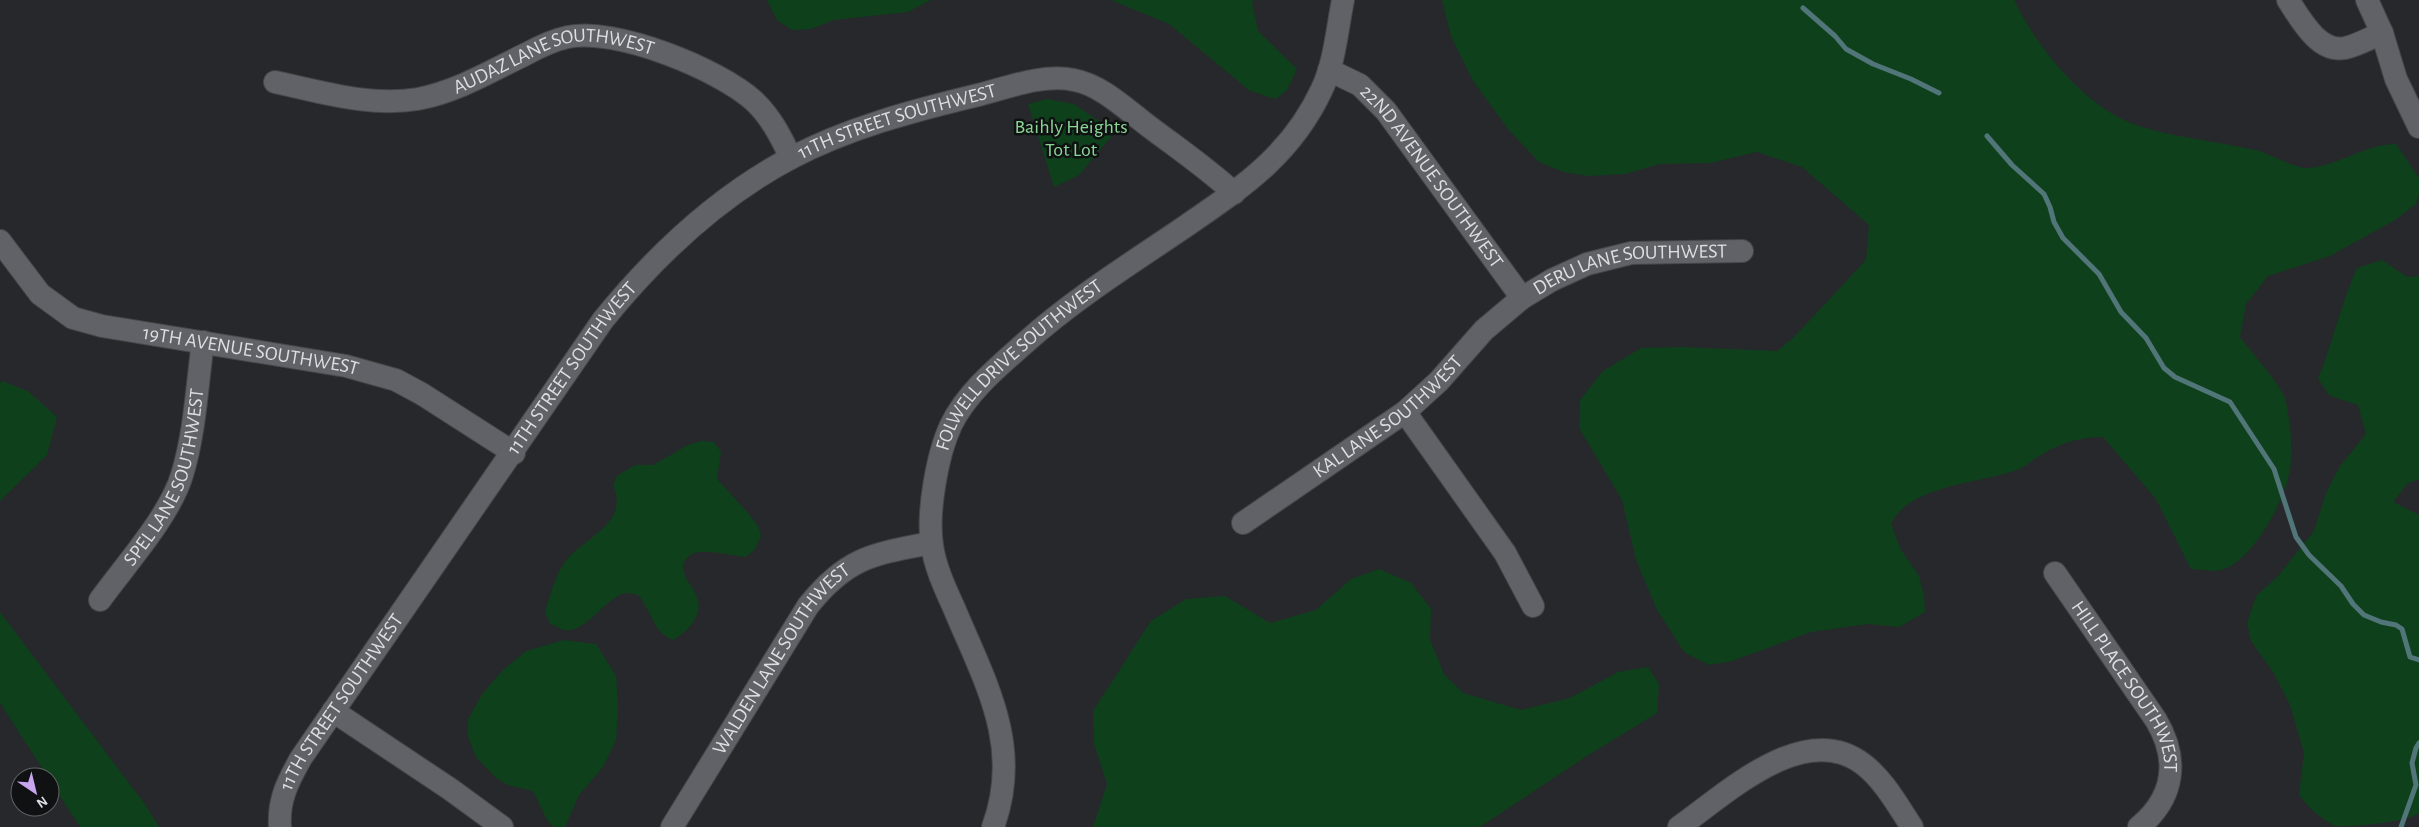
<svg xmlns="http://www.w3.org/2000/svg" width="2419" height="827" font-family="'Alegreya Sans',sans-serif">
<rect width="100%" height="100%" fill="#26282b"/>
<!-- green -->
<path fill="#0f401c" d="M767,0H931L908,12L834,20L811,29L792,30L777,20Z
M1111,0H1254L1252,3L1258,31L1297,69L1287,90L1276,99L1250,91L1169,24Z
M1442,0H2014C2037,48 2085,107 2136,125C2175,138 2216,141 2255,150C2268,153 2299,170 2309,168C2340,165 2366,144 2396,144L2419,178V194L2416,204L2395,220L2330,256L2268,276L2246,304L2240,337C2249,349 2282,387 2285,398C2290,418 2294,454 2289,474C2284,502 2251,563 2221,570C2212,572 2200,569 2191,569L2156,499L2103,437C2080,437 2060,443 2041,455C2032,460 2024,468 2014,471C1979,483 1908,486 1891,524L1901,550L1919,576L1924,596L1925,612L1899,627L1868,624L1811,632L1732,661L1709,665L1684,652L1657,610L1636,560L1622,500L1579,428L1580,400L1603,371L1641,348L1680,347L1777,351L1794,337L1866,260L1869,225L1802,167L1757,152L1710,163L1660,164L1625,174L1587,176L1564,172L1539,162L1508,129L1473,81L1451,36Z
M1047,99L1074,104L1115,132L1079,175L1054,187L1028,104Z
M2382,260L2407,277L2419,276V479L2407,484L2393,502L2419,515V813C2404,823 2351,827 2335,826C2320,818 2309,808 2299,795L2304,753L2290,705L2273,672L2251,641L2247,623L2256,596L2278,576L2314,531L2326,493L2340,466L2366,434L2358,405L2330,396L2318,379C2333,342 2341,303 2357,268Z
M3,381L29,392L57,417L47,455L0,501V383Z
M701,441L714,442L721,452L717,479L748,513L758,526L761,536L755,549L746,557C731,556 705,548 692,554C689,556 685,560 683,563C683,580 690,581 696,595C705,614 689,631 673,640C653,633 652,611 638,595C635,594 630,593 626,593C605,597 585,635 564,630C560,629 555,625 550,624L545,612C550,595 555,576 565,562C585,536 630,524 613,485L617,476L635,465H653L688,445Z
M1379,569L1411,583L1431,609L1430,640L1444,674L1463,693L1521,710L1570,698L1618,672L1648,667L1659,684L1657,713L1587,756L1480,827H1093L1107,784L1094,744L1093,711L1151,621L1186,599L1225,596L1270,623L1316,610L1351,579Z
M0,612L144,803L159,827H80L50,781V777H48L0,703Z
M564,640L596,644L616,676L618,707L616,740L603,767L579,795L565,827H554L547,820L533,791L508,785L496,778L476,757L467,734L468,719L483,693L502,671L526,651Z"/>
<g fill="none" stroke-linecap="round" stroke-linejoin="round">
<!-- stream -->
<path stroke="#517578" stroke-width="5" d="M1803,8L1835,36L1846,49L1873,64L1911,79L1939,93
M1987,136L2012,165L2044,194L2050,207L2054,222L2063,238L2099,274L2121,312L2146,338L2164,368L2175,377L2230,402L2274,469L2296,537L2309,555L2341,586L2353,604L2364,615L2381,622L2396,625L2402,629L2410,657L2419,660
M2401,827L2416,785L2412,763L2416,748L2419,743"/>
<!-- minor casing -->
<g stroke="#454649" stroke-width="24">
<g id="minor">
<path d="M2288,0C2300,18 2318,53 2345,48C2358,45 2370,38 2382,33"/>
<path d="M2367,0L2382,33L2396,79L2419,127"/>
<path id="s1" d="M1329,70L1360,85L1386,111L1522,298"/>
<path id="s2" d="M275,82C322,92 370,107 418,99C456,92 491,71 526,54C539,47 553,40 568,37C615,27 719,69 754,101C771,117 781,137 791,158"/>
<path id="s3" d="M0,241L40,294L73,318L102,326L346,366L396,380L422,394L514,453"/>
<path d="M1405,412L1505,553L1533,606"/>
<path id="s4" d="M1243,523L1405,412L1439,381L1484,330L1522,298L1552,280L1587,264L1631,253L1742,251"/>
<path id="s5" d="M2055,573L2156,720C2179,759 2175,797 2139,827"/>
<path id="s6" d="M100,600C126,564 169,517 182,475C195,433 197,385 203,342"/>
<path d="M333,711L450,789L502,827"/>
<path id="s7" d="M280,827C278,800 288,781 301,758L603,320C655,256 717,197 791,158C848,128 912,111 974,96C1004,89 1042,73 1074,80C1102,85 1128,111 1151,128C1179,149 1208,169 1234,193"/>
<path id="s8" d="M672,827L808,606C847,557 873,554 931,543"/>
<path id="s9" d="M993,827C1023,746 985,682 954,608C945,588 935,567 932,545C927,513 937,455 951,425C967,392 999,366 1026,342C1074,299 1130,264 1183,228C1241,188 1291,156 1322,89C1335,61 1337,30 1343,0"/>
<path d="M1679,827C1726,794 1804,719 1863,764C1884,780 1898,806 1912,827"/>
</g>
</g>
<!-- minor -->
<use href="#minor" stroke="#616267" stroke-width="22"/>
</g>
<g text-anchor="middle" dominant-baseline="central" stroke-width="5" stroke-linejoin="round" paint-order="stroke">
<!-- street labels -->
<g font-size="20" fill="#dddee1" stroke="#101112">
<text stroke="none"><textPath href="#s2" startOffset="289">AUDAZ LANE SOUTHWEST</textPath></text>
<text stroke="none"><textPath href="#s7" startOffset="968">11TH STREET SOUTHWEST</textPath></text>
<text stroke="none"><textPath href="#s1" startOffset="151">22ND AVENUE SOUTHWEST</textPath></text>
<text stroke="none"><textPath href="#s4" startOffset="475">DERU LANE SOUTHWEST</textPath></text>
<text stroke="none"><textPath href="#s3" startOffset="288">19TH AVENUE SOUTHWEST</textPath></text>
<text stroke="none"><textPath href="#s7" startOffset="548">11TH STREET SOUTHWEST</textPath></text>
<text stroke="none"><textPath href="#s9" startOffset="509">FOLWELL DRIVE SOUTHWEST</textPath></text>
<text stroke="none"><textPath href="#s4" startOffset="180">KAL LANE SOUTHWEST</textPath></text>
<text stroke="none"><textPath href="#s6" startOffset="142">SPEL LANE SOUTHWEST</textPath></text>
<text stroke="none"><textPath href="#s8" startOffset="201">WALDEN LANE SOUTHWEST</textPath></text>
<text stroke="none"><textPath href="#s5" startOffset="135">HILL PLACE SOUTHWEST</textPath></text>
<text stroke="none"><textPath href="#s7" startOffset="142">11TH STREET SOUTHWEST</textPath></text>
</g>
<!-- park labels -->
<g font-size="20" fill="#89d695" stroke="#101112">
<text x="1071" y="127">Baihly Heights<tspan x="1071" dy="23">Tot Lot</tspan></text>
</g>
</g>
<!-- north arrow -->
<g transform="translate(35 792) rotate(145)"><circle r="24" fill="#101112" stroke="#626365"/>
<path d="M0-4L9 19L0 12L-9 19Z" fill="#c7a6ef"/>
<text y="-8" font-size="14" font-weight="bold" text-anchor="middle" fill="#dddee1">N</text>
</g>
</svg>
